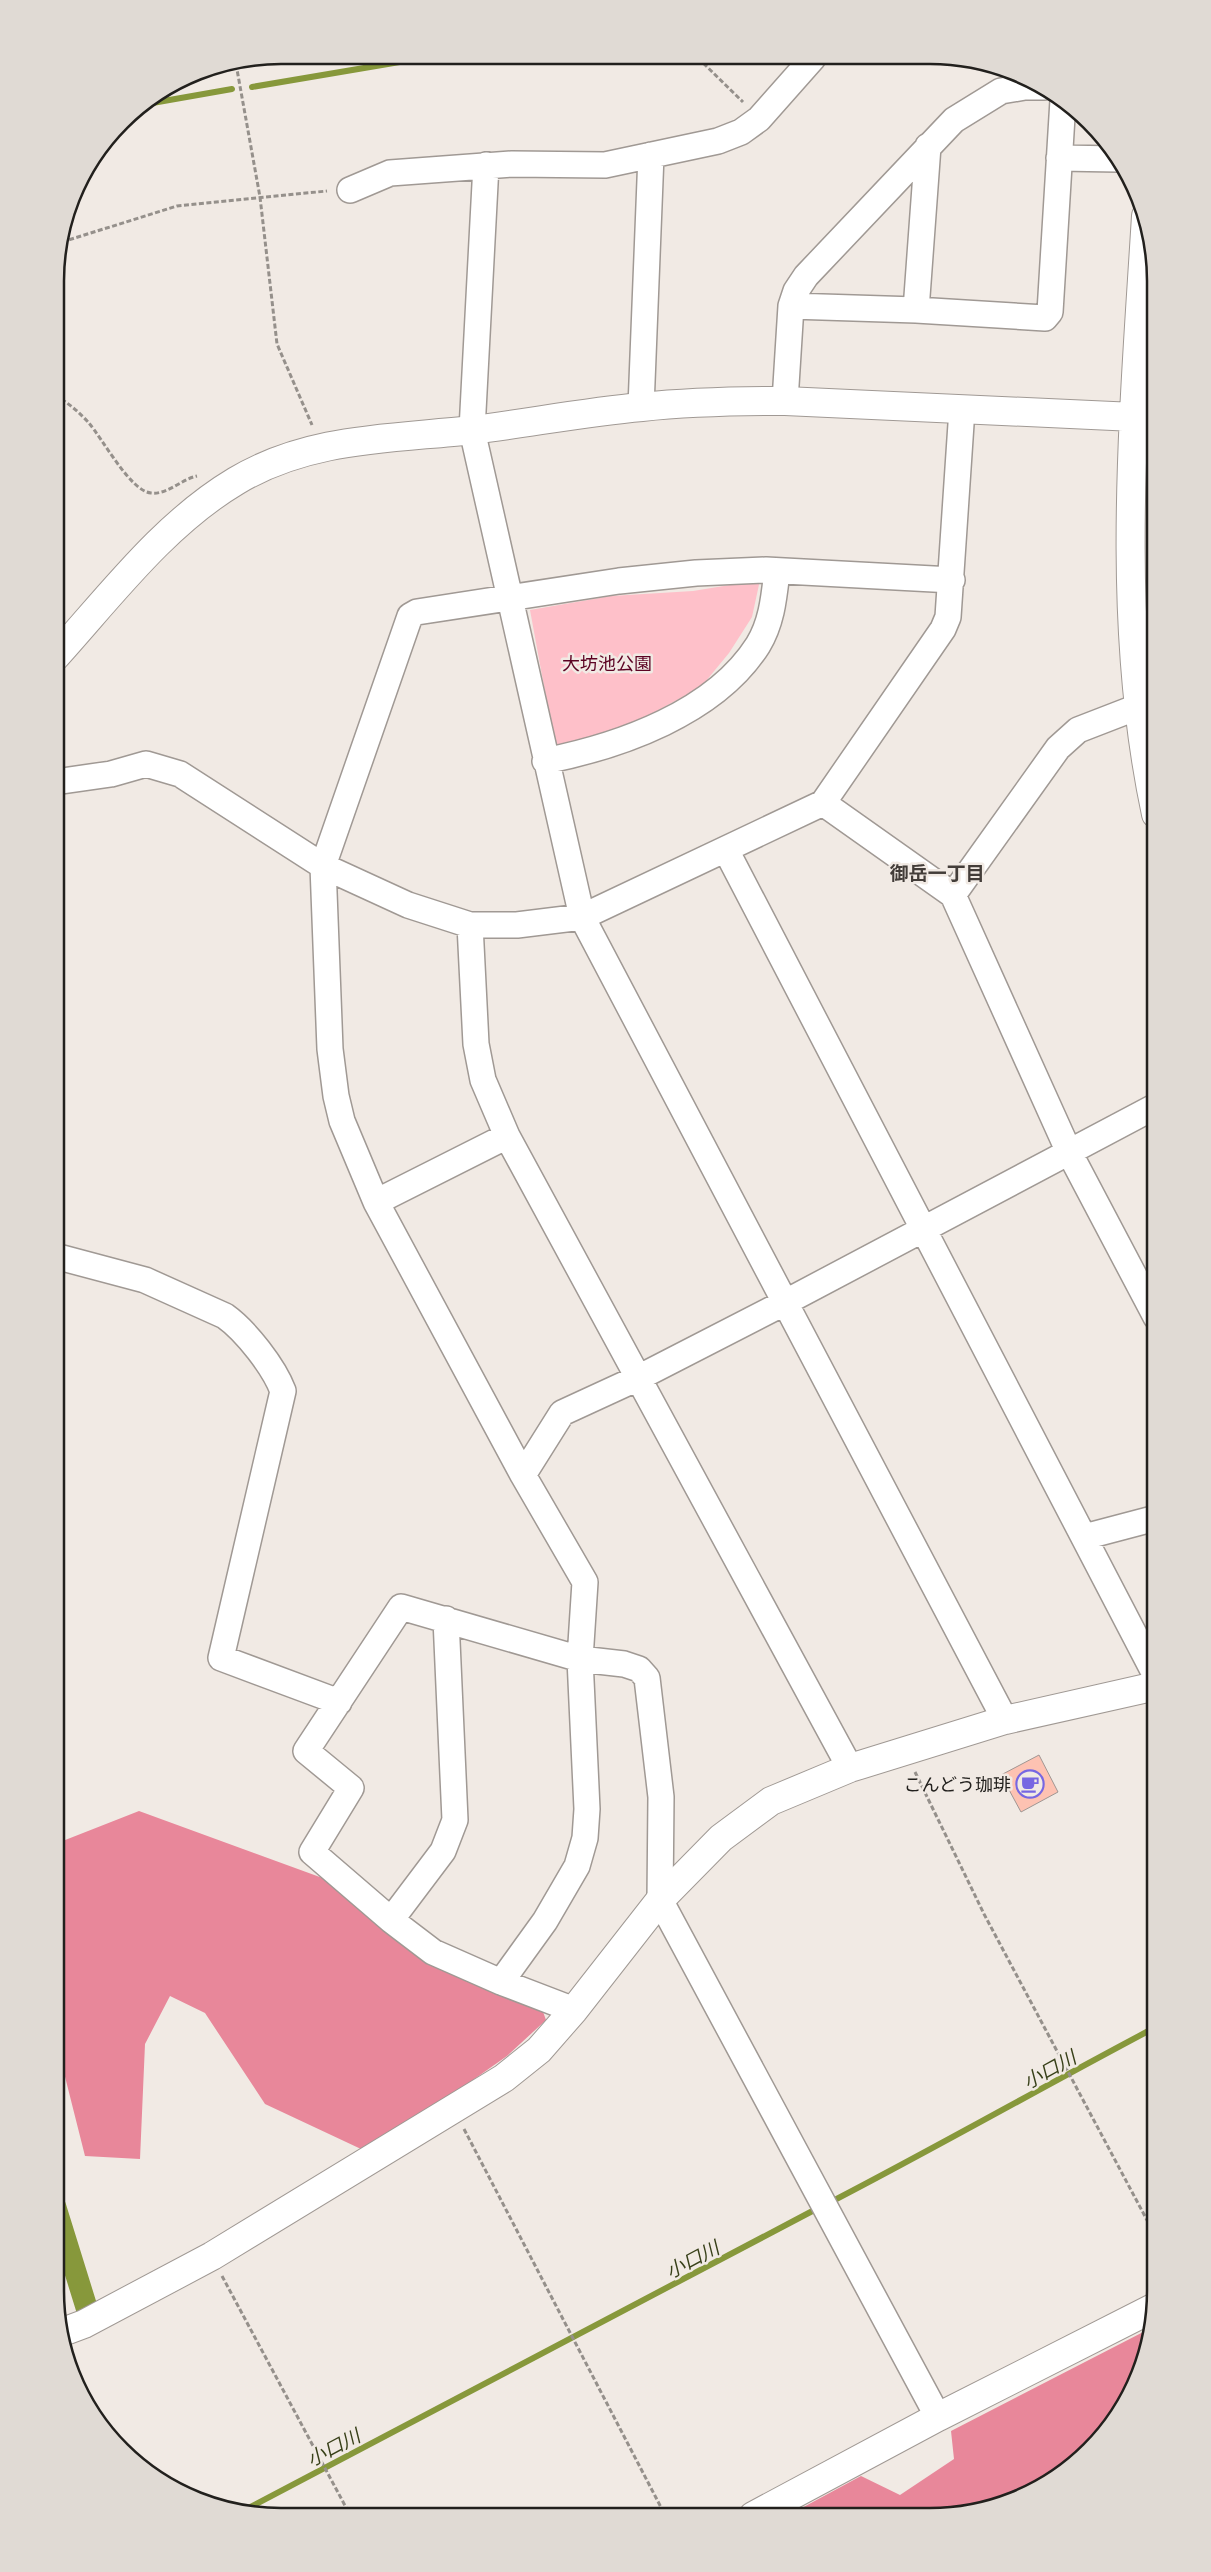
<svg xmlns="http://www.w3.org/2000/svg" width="1211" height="2572" font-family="Commissioner,'Noto Sans JP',sans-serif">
<rect width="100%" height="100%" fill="#f1eae4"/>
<!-- green -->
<path fill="#fec0c9" d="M760,580L752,617L729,653L701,687L651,714L569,749L555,746L530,610L611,596L693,591Z"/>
<!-- forest -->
<path fill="#e8879a" d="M139,1811L328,1880L542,2009L546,2020L507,2056L453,2094L361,2149L265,2104L205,2013L170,1996L145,2044L140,2159L85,2156L55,2037V1844Z
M1151,2328L1139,2378L1100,2440L1056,2479L989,2509L931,2517L787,2516L861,2476L900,2495L954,2459L951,2431Z"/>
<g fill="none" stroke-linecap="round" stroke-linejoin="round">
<!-- stream -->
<path stroke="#87983b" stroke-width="6" d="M252,87L435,56
M141,105L232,89
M829,2203C939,2146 1046,2085 1156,2027
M239,2513L820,2207"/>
<!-- canal -->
<path stroke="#87983b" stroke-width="22" d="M55,2206L87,2309"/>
</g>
<!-- building -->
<path fill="#fdc2b2" stroke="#9f9693" d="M1039,1755L1058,1792L1021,1812L1001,1775Z"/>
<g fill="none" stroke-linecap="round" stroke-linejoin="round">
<!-- street casing -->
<g stroke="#a09994" stroke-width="28">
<path id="street" d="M1059,158L1118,159
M486,165L472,430L582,917L1005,1720
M350,190L390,173L512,164L605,165L718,141L741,132L759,119L813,58
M791,306L796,291L806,276L954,120L1001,91L1025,87H1044
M916,310L928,146
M785,401L791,306L916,310L1045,318L1050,312L1063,100
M641,407L651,155
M545,761C620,746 715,713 758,645C772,622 774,597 777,571
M55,782L111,774L146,764L180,774L323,866L408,905L470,925H517L582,917L823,803L943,629L948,617L962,409
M823,803L953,895L1068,1150L1156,1317
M726,850L1156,1676
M953,895L1058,748L1078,730L1140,706
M470,925L476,1044L483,1080L507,1136L850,1768
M376,1202L507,1136
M55,1256L145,1280L225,1316C246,1331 274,1367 283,1391L221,1658L339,1702
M523,1475L562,1413L638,1378L784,1303L1156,1106
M1084,1537L1156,1518
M391,1920L443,1851L455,1820L446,1619
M501,1982L545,1921L577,1866L585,1838L587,1809L580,1659L585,1582L523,1475L376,1202L342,1121L336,1096L330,1049L323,866L410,616L417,612L619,581L696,573L766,570L952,580
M574,2010L501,1982L433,1952L391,1920L312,1852L351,1788L306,1751L401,1607L580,1659L624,1664L639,1669L647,1678L661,1797L660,1900L938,2417"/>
</g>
<!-- secondary casing -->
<g stroke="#a09994" stroke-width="30">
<path id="secondary" d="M1146,216C1134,414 1114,618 1156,814
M55,657C111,595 164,524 236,481C309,437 391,439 472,430C529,423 585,412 642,407C689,402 737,401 785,401L1156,418
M60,2333L84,2324L212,2256L504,2078L539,2050L574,2010L660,1900L721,1838L771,1801L850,1768L1005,1720L1156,1686
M753,2516L938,2417L1155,2307"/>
</g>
<!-- path -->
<path stroke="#95908b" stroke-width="3" stroke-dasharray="5 2.5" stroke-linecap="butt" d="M698,58L743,102
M236,64L260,197L277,344L312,425
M62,242L177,206L327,191
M55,395C68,403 78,411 88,422C103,439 130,491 151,493C167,495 182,479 197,476
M915,1772L984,1914L1156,2237
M464,2129L665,2515
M222,2276L349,2513"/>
<!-- street -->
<use href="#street" stroke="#fff" stroke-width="25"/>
<!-- secondary -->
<use href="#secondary" stroke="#fff" stroke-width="28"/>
</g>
<!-- icons -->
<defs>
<g id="cafe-ring" transform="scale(1.4375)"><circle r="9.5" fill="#f1eae4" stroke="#7767e2" stroke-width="1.5"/><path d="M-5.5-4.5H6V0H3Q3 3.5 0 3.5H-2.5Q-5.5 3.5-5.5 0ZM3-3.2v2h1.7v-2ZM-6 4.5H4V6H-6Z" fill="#7767e2"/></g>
</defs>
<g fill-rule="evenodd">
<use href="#cafe-ring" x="1030" y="1784"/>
</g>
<g text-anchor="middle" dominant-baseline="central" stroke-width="5" stroke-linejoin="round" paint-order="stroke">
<!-- park labels -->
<g font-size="18" fill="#5c0323" stroke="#f1eae4">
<text x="607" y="663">大坊池公園</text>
</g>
<!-- poi labels -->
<g font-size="18" fill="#22201d" stroke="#f1eae4" text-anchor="end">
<text x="1011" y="1784">こんどう珈琲</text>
</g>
<!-- neighbourhood labels -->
<g font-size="19" font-weight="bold" fill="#433d39" stroke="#f1eae4">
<text x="937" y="872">御岳一丁目</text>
</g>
<!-- water labels -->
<g font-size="19" font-style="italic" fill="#384019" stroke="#f1eae4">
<text transform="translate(1049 2069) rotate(-29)">小口川</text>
<text transform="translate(692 2259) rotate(-28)">小口川</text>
<text transform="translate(333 2447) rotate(-28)">小口川</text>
</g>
</g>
<!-- crop -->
<path d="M0 0H1211V2572H0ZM281 64H930A217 217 0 0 1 1147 281V2291A217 217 0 0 1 930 2508H281A217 217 0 0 1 64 2291V281A217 217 0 0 1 281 64Z" fill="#e0dad4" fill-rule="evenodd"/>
<path fill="none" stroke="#22201d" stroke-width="2.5" d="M281 64H930A217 217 0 0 1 1147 281V2291A217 217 0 0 1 930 2508H281A217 217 0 0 1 64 2291V281A217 217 0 0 1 281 64Z"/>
</svg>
